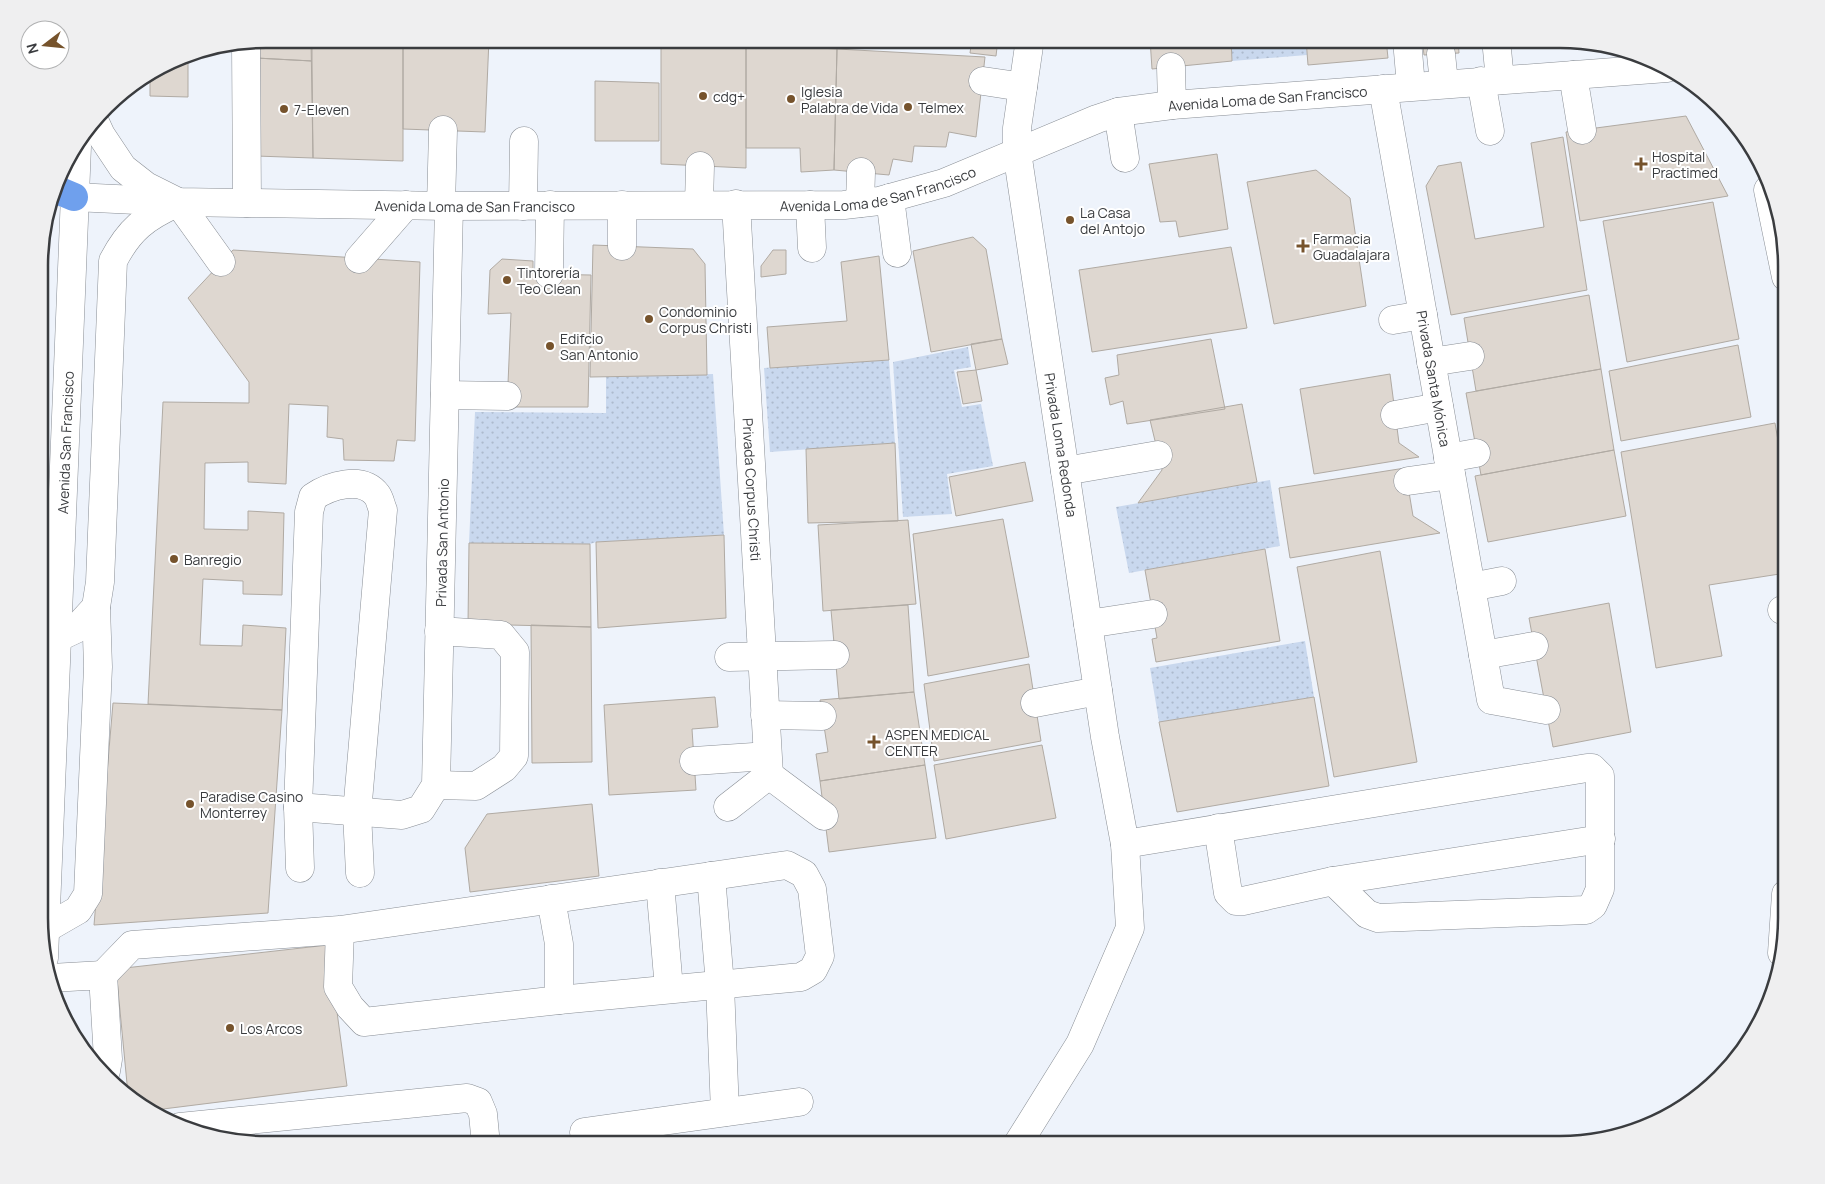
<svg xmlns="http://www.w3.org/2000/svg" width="1825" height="1184" font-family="Manrope,sans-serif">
<defs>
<pattern id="grass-dots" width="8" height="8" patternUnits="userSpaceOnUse" patternTransform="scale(1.25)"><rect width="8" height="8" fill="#c9d8ee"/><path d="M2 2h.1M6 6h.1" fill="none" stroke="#adbacd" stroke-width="1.8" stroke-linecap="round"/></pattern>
</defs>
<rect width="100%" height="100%" fill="#eef3fb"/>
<!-- grass -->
<path fill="url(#grass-dots)" d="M1231,39H1306L1307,55L1232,61Z
M968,347L971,367L954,370L962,407L981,404L993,466L947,474L952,514L903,517L893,362Z
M889,360L895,443L770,452L764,368Z
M713,374L724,535L596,542L590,544L469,543L475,412L606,413V377Z
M1270,480L1280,546L1129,573L1116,507Z
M1305,641L1314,697L1159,722L1150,668Z"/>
<!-- building -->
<path fill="#ded7d0" stroke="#b0aaa3" d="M265,39H312V61L256,58V41Z
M311,39H403V161L313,158Z
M403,39H489L485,132L403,129Z
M972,39H998L996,56L970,53Z
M1150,39H1231L1232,61L1152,69Z
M1306,39H1386L1388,58L1308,65Z
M1422,39H1458L1459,53L1424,55Z
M1538,39H1560L1590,44L1539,46Z
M661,40L746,44V168L661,164Z
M746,44L837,49L834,170L801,172L800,148H746Z
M837,49L985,57L976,137L949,132L946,147L914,146L912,162L893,159L889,175L834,170Z
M188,54V97L150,96V74L179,56Z
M256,58L312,61L313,158L256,156Z
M595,81L659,83V141H595Z
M1686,116L1728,196L1580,221L1566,132Z
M1563,137L1587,290L1451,315L1426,186L1438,166L1461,162L1475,239L1544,227L1531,143Z
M1217,154L1228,229L1179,237L1176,221L1160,222L1149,164Z
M1316,170L1350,198L1366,306L1274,324L1247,182Z
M1713,202L1739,339L1627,362L1603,221Z
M973,237L986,249L1002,339L931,352L913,251Z
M593,245L693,249L705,264L707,375L590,377Z
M1231,247L1247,328L1092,352L1079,270Z
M233,250L420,262L415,441L397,440L394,461L344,460L343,439L327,437L328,406L289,404L286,484L248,482V462L205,463L204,529L248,530V511L284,513L282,595L243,594V581L203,579L200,645L242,646L243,625L286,628L282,710L148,704L163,402L249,403V382L188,298Z
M773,250H786V274L761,277V266Z
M879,256L889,360L770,368L767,327L847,321L841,262Z
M502,259L533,261V274L591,275L588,407H507L511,313L488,314L490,270Z
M1589,295L1601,369L1476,391L1464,318Z
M1002,339L1008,364L976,370L971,344Z
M1211,339L1225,409L1127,424L1123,401L1110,405L1105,378L1119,375L1117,355Z
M1738,345L1751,417L1621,441L1609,371Z
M1601,369L1614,450L1481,475L1466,393Z
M976,370L982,401L963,404L957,372Z
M1390,374L1399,443L1419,457L1314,474L1300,389Z
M1242,404L1257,482L1138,503L1162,470L1150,420Z
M1775,423L1786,488V573L1709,585L1722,656L1656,668L1621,452Z
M895,443L898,521L808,523L806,449Z
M1614,450L1626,516L1488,542L1475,476Z
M1025,462L1033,501L956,516L949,477Z
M1405,468L1413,516L1440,533L1290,558L1279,488Z
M1003,519L1029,657L928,676L913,534Z
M908,520L916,604L823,611L818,525Z
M724,535L726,618L598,628L596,542Z
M469,543L590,544L591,627L468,624Z
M1265,549L1280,641L1156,662L1152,639L1157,638L1145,570Z
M1380,551L1417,762L1334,777L1297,567Z
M1609,603L1631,732L1553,747L1529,618Z
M908,605L914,692L839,699L831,610Z
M531,625L591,627L592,762L532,763Z
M1029,664L1041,741L934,761L924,684Z
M914,692L925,765L820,781L816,754L828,752L820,700Z
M715,697L718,727L692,729L696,790L609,795L604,705Z
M1314,697L1329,786L1177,812L1159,722Z
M113,703L282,710L268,913L94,925Z
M1042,745L1056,818L946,839L934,765Z
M925,765L936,838L829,852L820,781Z
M592,804L599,876L470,892L465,848L487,814Z
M328,945L347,1086L147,1111L139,1107L128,1094L116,969Z"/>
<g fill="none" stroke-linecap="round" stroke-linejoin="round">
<!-- minor casing -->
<g stroke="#898e95" stroke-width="29">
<g id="minor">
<path d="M1496,39L1500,80"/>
<path d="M1407,40L1411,86"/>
<path d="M246,43L247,203"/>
<path d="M1441,54L1444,83"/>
<path d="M1171,67L1172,105"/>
<path d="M1573,75L1582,130"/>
<path d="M983,81L1023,87"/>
<path d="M1481,81L1490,131"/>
<path id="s1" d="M1383,89L1491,700L1546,710"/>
<path d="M1118,112L1125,158"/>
<path d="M95,122L101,135L123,168L146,186L178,202L221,262"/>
<path d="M1768,190L1786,277"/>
<path id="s2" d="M74,197L178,202L449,206L844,205L879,201L944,183L1097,119L1118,112L1172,105L1667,68"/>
<path d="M890,198L897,253"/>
<path d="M860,203L861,172"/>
<path d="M699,204L700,166"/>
<path id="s3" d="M736,204L769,775"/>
<path d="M622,205V246"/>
<path d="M810,205L812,248"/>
<path d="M441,206L443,130"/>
<path d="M523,206L524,141"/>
<path d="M359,259L406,205"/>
<path d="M549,274L550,205"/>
<path d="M1393,320L1423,315"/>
<path d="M1431,362L1470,356"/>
<path d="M445,395L507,396"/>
<path d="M1395,415L1439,407"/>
<path d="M1448,458L1476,453"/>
<path d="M1065,471L1158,455"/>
<path d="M1408,481L1451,475"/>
<path d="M1471,587L1502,581"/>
<path d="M1782,610L1786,609"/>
<path d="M1088,624L1153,614"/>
<path d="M57,638L76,629L96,607L100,582L113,261C129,230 145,217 177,203"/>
<path d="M1483,655L1534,646"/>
<path d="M729,657L835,655"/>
<path d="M1035,703L1098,691"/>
<path d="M765,715L822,716"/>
<path d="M694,761L767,756"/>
<path d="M769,775L824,816"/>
<path d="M436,785L476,786L504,768L514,756L515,652L501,635L439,631"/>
<path id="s4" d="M298,807L402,815L421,809L436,785L449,206"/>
<path d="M728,807L769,775"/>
<path d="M1218,828L1228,893L1236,901H1243L1333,881L1601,839"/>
<path d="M1125,844L1587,768H1592L1600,776V889L1593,905L1586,910L1378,918L1367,914L1333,881"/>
<path d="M300,868L298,807L309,512L313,497C329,486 362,475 377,495C380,499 381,506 383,510L357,813L360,873"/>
<path d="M711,876L720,985L725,1112"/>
<path d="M660,883L669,989"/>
<path d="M551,899L559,944V1000"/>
<path d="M45,929L78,910L88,894L98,667L96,607"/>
<path d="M1782,953L1786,894"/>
<path id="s5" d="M44,958L77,146"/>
<path d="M103,975L132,945L340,930L787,865L804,874L812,889L820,956L813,970L801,977L559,1000L364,1022L350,1007L338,987L340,930"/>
<path d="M51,978L103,975L108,1059L106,1071"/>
<path d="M180,1127L467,1098L478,1102L483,1114L486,1145"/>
<path d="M584,1132L799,1102"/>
<path d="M1017,1145L1080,1044L1130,928L1125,844L1105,737L1017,152V128L1030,39"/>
</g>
</g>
<!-- highway casing -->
<g stroke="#d0d0d1" stroke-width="29">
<path id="highway" d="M55,189L74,197"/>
</g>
<!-- minor -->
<use href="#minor" stroke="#fff" stroke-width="28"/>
<!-- highway -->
<use href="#highway" stroke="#6fa0ed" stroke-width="28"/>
</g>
<!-- markers -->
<g fill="#76532c" stroke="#fff" stroke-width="2">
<circle cx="703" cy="96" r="5"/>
<circle cx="791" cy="99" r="5"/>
<circle cx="908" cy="107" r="5"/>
<circle cx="284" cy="109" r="5"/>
<path d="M1638.5 156.5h5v5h5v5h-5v5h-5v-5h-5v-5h5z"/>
<circle cx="1070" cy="220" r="5"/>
<path d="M1300.5 238.5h5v5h5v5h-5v5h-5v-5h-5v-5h5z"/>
<circle cx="507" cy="280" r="5"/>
<circle cx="649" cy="319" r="5"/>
<circle cx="550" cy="346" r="5"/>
<circle cx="174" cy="559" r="5"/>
<path d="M871.5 734.5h5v5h5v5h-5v5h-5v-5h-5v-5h5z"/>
<circle cx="190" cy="804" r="5"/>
<circle cx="230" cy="1028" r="5"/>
</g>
<g text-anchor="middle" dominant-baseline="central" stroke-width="4" stroke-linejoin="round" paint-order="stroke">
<!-- poi labels -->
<g font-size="14" fill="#3a3c3f" stroke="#fff" text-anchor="start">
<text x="801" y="91">Iglesia<tspan x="801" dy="16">Palabra de Vida</tspan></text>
<text x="713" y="96">cdg+</text>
<text x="918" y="107">Telmex</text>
<text x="294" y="109">7-Eleven</text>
<text x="1652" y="156">Hospital<tspan x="1652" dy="16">Practimed</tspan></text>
<text x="1080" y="212">La Casa<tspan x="1080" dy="16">del Antojo</tspan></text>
<text x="1313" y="238">Farmacia<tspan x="1313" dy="16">Guadalajara</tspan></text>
<text x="517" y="272">Tintorería<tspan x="517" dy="16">Teo Clean</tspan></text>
<text x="659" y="311">Condominio<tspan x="659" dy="16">Corpus Christi</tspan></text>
<text x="560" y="338">Edifcio<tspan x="560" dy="16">San Antonio</tspan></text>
<text x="184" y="559">Banregio</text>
<text x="885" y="734">ASPEN MEDICAL<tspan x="885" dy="16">CENTER</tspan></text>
<text x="200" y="796">Paradise Casino<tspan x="200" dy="16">Monterrey</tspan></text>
<text x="240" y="1028">Los Arcos</text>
</g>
<!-- street labels -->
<g font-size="14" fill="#3a3c3f" stroke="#fff">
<text stroke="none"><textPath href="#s2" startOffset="1211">Avenida Loma de San Francisco</textPath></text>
<text stroke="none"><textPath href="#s2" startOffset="806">Avenida Loma de San Francisco</textPath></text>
<text stroke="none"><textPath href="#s2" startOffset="401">Avenida Loma de San Francisco</textPath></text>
<text stroke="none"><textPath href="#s1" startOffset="294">Privada Santa Mónica</textPath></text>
<text stroke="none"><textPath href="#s5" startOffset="516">Avenida San Francisco</textPath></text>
<text transform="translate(1061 445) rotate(81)">Privada Loma Redonda</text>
<text stroke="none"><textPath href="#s3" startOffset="286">Privada Corpus Christi</textPath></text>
<text stroke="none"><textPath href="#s4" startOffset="395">Privada San Antonio</textPath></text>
</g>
</g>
<!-- crop -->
<path d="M0 0H1825V1184H0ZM266 48H1560A218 218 0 0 1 1778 266V918A218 218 0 0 1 1560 1136H266A218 218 0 0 1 48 918V266A218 218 0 0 1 266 48Z" fill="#efeff0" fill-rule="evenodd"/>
<path fill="none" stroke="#3a3c3f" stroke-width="2.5" d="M266 48H1560A218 218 0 0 1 1778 266V918A218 218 0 0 1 1560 1136H266A218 218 0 0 1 48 918V266A218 218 0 0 1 266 48Z"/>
<!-- north arrow -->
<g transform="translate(45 45) rotate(254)"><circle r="24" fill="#ffffff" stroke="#b0b1b2"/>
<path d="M0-4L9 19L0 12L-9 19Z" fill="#76532c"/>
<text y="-8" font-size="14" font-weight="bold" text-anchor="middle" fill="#3a3c3f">N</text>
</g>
</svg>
